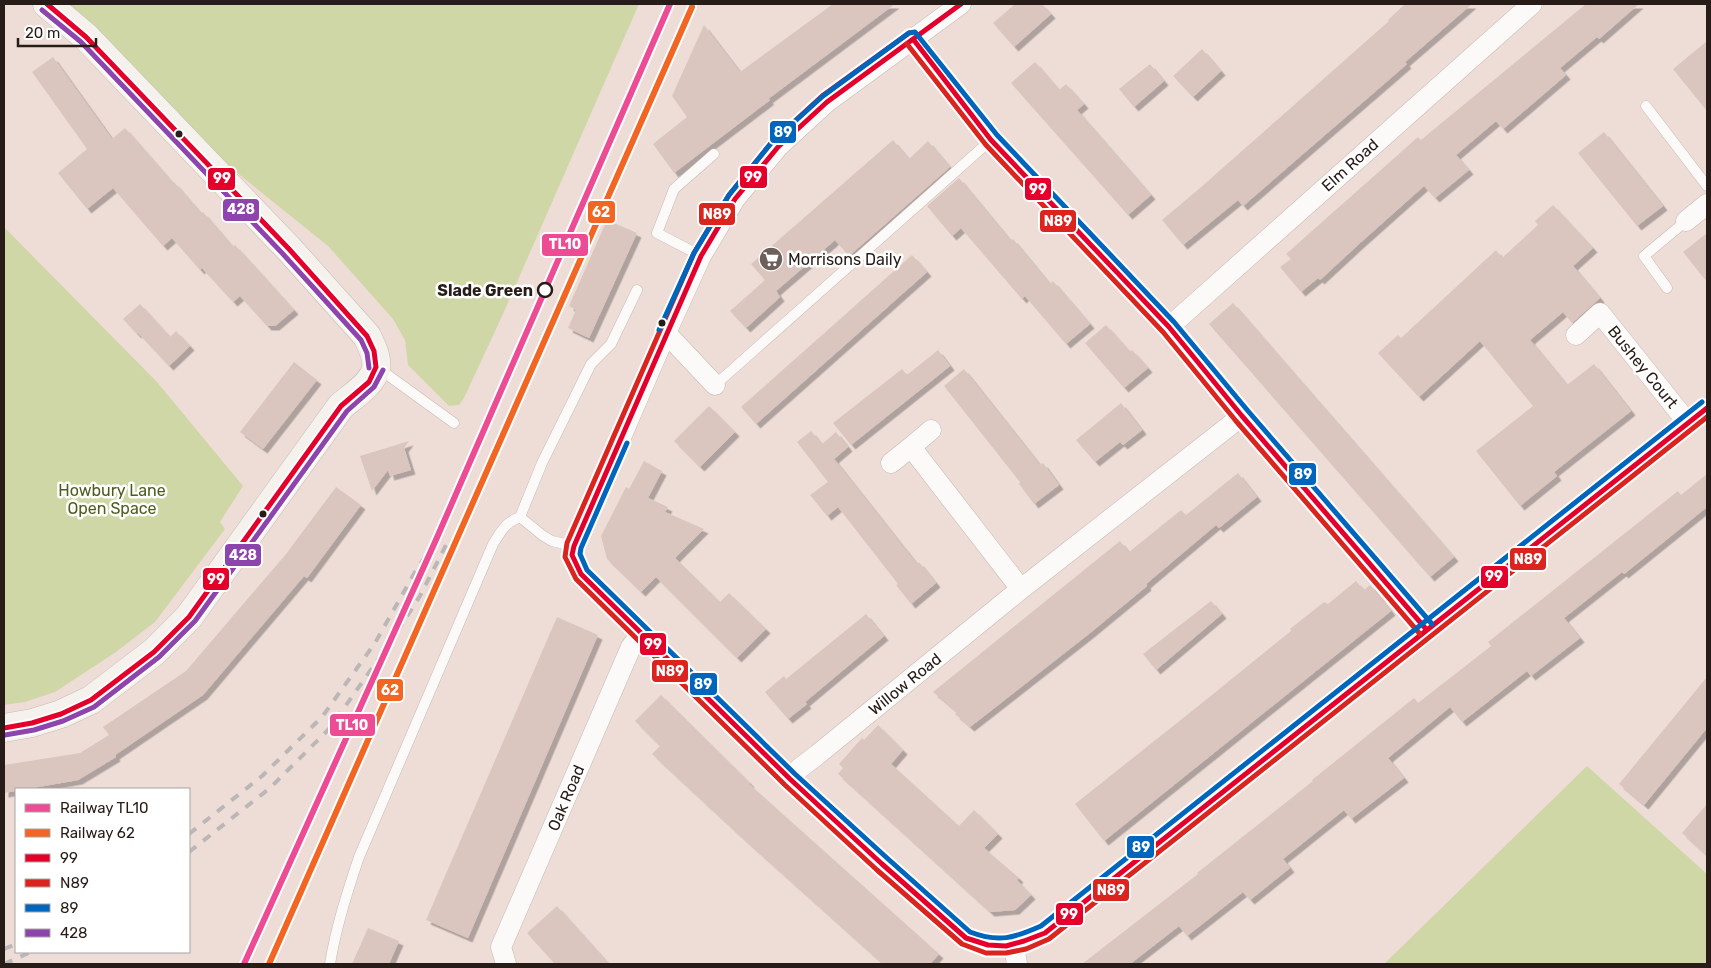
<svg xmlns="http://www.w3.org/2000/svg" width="1711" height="968" font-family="Rubik,sans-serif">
<defs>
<filter id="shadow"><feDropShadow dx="4.5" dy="4.5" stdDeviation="0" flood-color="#0004"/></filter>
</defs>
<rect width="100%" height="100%" fill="#eeddd7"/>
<!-- green -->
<path fill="#d0d7a6" d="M67,4H639L503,314L464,398L459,405L449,406L408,365L405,340L393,319L328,246L220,159Z
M4,227L157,382L243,486L220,522L225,529L155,622L116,652L55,692L25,702L4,705Z
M1587,766L1707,874V964H1384Z"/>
<!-- building -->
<path fill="#dac6bf" filter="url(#shadow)" d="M833,4H895L768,99L770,100L674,173L653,144L687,117L672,96L704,25L740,72Z
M1015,4H1042L1051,14L1014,47L993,23Z
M1405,4H1472L1405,62L1407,64L1243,206L1238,200L1183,245L1162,220L1200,188L1389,21L1388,20Z
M1586,4H1639L1599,39L1597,37L1560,68L1566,75L1503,129L1496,121L1456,155L1469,170L1435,198L1424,186L1360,243L1320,280L1318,278L1301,292L1280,267L1291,259L1286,254L1418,137L1421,140Z
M1707,41V111L1673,69Z
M1202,49L1221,71L1193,97L1173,76Z
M53,57L112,139L125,128L173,183L174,182L201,213L203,212L233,247L235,245L294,310L275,326H267L240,296L233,302L202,268L200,270L172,238L163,246L113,188L87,209L58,173L87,149L32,72Z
M1035,62L1059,90L1066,84L1084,104L1077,110L1151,195L1128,215L1011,83Z
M1150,64L1164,81L1134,107L1119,89Z
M1604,132L1663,206L1637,226L1578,153Z
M893,140L909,159L928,141L950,167L849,256L835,240L776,291L780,297L746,328L730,311L765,280L751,264Z
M959,178L1011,241L1013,239L1050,284L1053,281L1090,324L1066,344L1025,296L1022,299L961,228L952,236L927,206Z
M1553,205L1593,248L1573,266L1600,298L1572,323L1563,312L1530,340L1567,385L1594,364L1631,411L1554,472L1557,476L1520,506L1476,451L1533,406L1480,341L1419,397L1378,353L1398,335L1401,338L1496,250L1502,258L1538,225L1535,221Z
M607,220L637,233L589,338L568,328L576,310L569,306Z
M1707,233V282L1683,252Z
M912,255L927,272L756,424L741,407Z
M1233,303L1454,557L1430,577L1209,324Z
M140,304L170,337L176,331L190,346L169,366L138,333L137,334L123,319Z
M1106,325L1130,352L1132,350L1148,368L1124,388L1085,343Z
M938,350L950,366L851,445L833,423L902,369L907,375Z
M294,362L317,380L263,449L240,432Z
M964,369L1040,465L1043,463L1059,485L1034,504L1019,484L1020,482L944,386Z
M1121,403L1142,430L1123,445L1120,442L1095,462L1076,440Z
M709,406L735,432L700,467L674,441Z
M811,431L822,444L836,432L848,447L834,459L917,564L919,562L936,583L911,604L896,585L898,584L838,507L827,516L810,495L828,482L797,442Z
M409,441L404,448L411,470L390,476L388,470L372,491L360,456Z
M644,461L662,471L648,498L668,507L665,512L704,529L675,558L720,602L729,593L766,629L737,658L656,577L641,592L607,559L601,536L626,487L629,489Z
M1238,473L1257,497L1219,528L1216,525L1146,584L1147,586L1090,633L970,727L955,714L957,712L933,692L1120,541L1129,552L1181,510L1186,515Z
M1707,474V507L1624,574L1622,572L1564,618L1580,638L1531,676L1527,671L1462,722L1450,707L1388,758L1404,778L1351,819L1344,810L1283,859L1290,868L1250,900L1243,892L1187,936L1179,926L1130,964H1082L1198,874L1197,873L1313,781L1312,780L1414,698L1418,703L1491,646L1488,642L1678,491L1681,495Z
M336,487L361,505L307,578L304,576L203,695L115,755L116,757L78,780L4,793V765L80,753L109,735L103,727L186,671L286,554Z
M1356,581L1364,590L1370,585L1391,611L1104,841L1075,804L1197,707L1291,631L1290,629L1324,602L1328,604Z
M1211,601L1222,614L1156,670L1143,654Z
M866,614L884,636L805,702L807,704L788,719L765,692L784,676L786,679Z
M557,617L598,635L468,938L426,920Z
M1707,677V728L1644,805L1619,784Z
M661,695L750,783L749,784L939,954L930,964H883L736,832L652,754L660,746L635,721Z
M878,725L903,750L891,764L959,826L974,810L998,834L984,848L1019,878L1017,880L1031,895L1015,910L990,912L838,774L843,768L839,764L862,738L864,740Z
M1707,804V856L1682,833Z
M557,906L609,964H555L527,933Z
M368,928L399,941L389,964H352Z"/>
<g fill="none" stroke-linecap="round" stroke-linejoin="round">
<!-- lane casing -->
<g stroke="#c7bab5" stroke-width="11">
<path id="lane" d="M1646,106L1707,186
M701,256L657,233L674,189L714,154
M1667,288L1644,256L1686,221
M378,368L454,423
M715,385L991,140
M520,517L542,463L591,364L611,344L637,290
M330,964C336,927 347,893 359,857L493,544C502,530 505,523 520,517L542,535L552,541L574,546"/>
</g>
<!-- street casing -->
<g stroke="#c7bab5" stroke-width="21">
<path id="street" d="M961,4L827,102L778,147L735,199L701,256L666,333L574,546L572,555L581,574L790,779L882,864L966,938C999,953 1013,946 1045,933L1707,408
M913,39L991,140L1169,327L1242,416L1426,629
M1686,221L1707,204
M1169,327L1532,4
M666,333L715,385
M1576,335L1600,313L1688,423
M931,430L911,447L1021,589
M891,463L911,447
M790,779L800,768L817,755L1021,589L1242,416
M1014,946L1017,964
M506,964L501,947L631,647L641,634"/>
</g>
<!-- secondary casing -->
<g stroke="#c7bab5" stroke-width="29">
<path id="secondary" d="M4,728L32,723L61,714L91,700L154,652L189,617L341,406C353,396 373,384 376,368C378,357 371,345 367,336L289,249L199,155L86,37L47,4"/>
</g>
<!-- lane -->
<use href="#lane" stroke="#fcfaf9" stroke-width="10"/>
<!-- street -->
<use href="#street" stroke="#fcfaf9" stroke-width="20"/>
<!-- secondary -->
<use href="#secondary" stroke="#f5f1ed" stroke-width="28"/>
<!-- rail -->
<path stroke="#bbb7b6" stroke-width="4" stroke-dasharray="9 9" stroke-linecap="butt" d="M189,834L262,776L322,717L375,643L415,572L435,542
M189,852L270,788L330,728L389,644L420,596L446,545
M4,949L16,944
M4,964L31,952"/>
<!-- bus-1 casing -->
<g stroke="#fff" stroke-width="9">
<path id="bus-1" d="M47,4L86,37L289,249L367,336L374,351L376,367
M961,4L827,102L778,147L735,199L701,256L574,546L572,555L581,574L790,779L882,864L966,938L988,945L1006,946L1024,941L1045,933L1707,408
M913,39L991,140L1169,327L1242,416L1426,629
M4,728L32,723L61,714L91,700L154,652L189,617L341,406L369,382L376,367"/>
</g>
<!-- bus-2 casing -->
<g stroke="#fff" stroke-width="9">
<path id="bus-2" d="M909,33L822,96L772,142L729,195L694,253L567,543L565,557L576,579L785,785L877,870L962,944L986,953H1006L1026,949L1049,939L1707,417
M907,44L986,145L1163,332L1236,421L1420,634"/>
</g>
<!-- bus-3 casing -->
<g stroke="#fff" stroke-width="9">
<path id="bus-3" d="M659,330L694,253L729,195L772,142L823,96L909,33L915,32L997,135L1174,322L1248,411L1432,624
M627,443L581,548L580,554L587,570L795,774L887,858L970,932C999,943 1014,938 1041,926L1702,402"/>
</g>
<!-- bus-4 casing -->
<g stroke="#fff" stroke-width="9">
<path id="bus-4" d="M42,10L81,42L283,254L361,340L367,353L369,368
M5,735L34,730L63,721L94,707L159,657L195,621L347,411L374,387L383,370"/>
</g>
<!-- bus-1 -->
<use href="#bus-1" stroke="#e4002b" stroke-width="5"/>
<!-- bus-2 -->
<use href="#bus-2" stroke="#dc241f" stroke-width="5"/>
<!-- bus-3 -->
<use href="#bus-3" stroke="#0065bd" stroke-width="5"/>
<!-- bus-4 -->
<use href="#bus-4" stroke="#8e44ad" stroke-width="5"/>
<!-- rail-1 casing -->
<g stroke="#fff" stroke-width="10">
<path id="rail-1" d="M244,964L435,542L670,4"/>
</g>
<!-- rail-2 casing -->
<g stroke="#fff" stroke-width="10">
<path id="rail-2" d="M269,964L692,7"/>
</g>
<!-- rail-1 -->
<use href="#rail-1" stroke="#ee4b95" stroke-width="6"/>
<!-- rail-2 -->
<use href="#rail-2" stroke="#f26522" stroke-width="6"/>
</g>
<!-- icons -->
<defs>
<g id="supermarket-disc" transform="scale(1.25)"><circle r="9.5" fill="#6d605b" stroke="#fff"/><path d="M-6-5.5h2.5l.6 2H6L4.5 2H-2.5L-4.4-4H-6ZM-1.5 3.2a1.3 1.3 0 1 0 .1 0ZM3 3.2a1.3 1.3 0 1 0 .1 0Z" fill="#fff"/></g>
</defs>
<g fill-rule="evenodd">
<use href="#supermarket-disc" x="771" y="259"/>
</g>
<!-- markers -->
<g fill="#271c18" stroke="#fff" stroke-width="2">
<circle cx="179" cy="134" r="4.5"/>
<circle cx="662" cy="323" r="4.5"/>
<circle cx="263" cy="514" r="4.5"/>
</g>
<circle fill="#fff" stroke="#271c18" stroke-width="2.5" cx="545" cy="290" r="7"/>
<g text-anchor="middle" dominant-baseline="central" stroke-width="5" stroke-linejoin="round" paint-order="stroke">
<!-- street labels -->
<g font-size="16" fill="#271c18" stroke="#fff">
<text transform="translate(1350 165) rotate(-42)">Elm Road</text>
<text transform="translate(1643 367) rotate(51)">Bushey Court</text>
<text transform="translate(905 684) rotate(-39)">Willow Road</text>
<text transform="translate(566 798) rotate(-67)">Oak Road</text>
</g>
<!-- poi labels -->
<g font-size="16" fill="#271c18" stroke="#fff" text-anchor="start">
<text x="788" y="259">Morrisons Daily</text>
</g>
<!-- stop labels -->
<g font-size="16" font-weight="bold" fill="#271c18" stroke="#fff" text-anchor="end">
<text x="533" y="290">Slade Green</text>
</g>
<!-- park labels -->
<g font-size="16" fill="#4d5e1c" stroke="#fff">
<text x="112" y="490">Howbury Lane<tspan x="112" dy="18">Open Space</tspan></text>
</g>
</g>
<g stroke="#fff" stroke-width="2">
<rect x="769" y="120" width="28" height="24" rx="5" fill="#0065bd"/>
<rect x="739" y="165" width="29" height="24" rx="5" fill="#e4002b"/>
<rect x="207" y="167" width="29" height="24" rx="5" fill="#e4002b"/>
<rect x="1024" y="177" width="28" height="24" rx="5" fill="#e4002b"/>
<rect x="222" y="198" width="38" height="24" rx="5" fill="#8e44ad"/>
<rect x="587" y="200" width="29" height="24" rx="5" fill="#f26522"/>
<rect x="698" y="202" width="38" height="24" rx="5" fill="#dc241f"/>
<rect x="1039" y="209" width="38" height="24" rx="5" fill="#dc241f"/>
<rect x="541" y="233" width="48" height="24" rx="5" fill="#ee4b95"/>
<rect x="1288" y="462" width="29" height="24" rx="5" fill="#0065bd"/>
<rect x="224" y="543" width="38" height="24" rx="5" fill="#8e44ad"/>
<rect x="1509" y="547" width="38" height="24" rx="5" fill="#dc241f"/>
<rect x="1480" y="565" width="29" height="24" rx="5" fill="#e4002b"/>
<rect x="202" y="567" width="28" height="24" rx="5" fill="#e4002b"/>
<rect x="639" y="632" width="28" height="24" rx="5" fill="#e4002b"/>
<rect x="651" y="659" width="38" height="24" rx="5" fill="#dc241f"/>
<rect x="689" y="672" width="29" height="24" rx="5" fill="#0065bd"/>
<rect x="376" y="678" width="28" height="24" rx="5" fill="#f26522"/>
<rect x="329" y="713" width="47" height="24" rx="5" fill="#ee4b95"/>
<rect x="1126" y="835" width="29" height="24" rx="5" fill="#0065bd"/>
<rect x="1092" y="878" width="38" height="24" rx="5" fill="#dc241f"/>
<rect x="1055" y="902" width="29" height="24" rx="5" fill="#e4002b"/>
</g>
<g font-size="14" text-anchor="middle" font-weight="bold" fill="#fff">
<text x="783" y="137">89</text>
<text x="753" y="182">99</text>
<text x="222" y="183">99</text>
<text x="1038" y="194">99</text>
<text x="241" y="214">428</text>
<text x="601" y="217">62</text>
<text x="717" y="219">N89</text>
<text x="1058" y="226">N89</text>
<text x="565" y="249">TL10</text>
<text x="1303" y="479">89</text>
<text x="243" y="560">428</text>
<text x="1528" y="564">N89</text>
<text x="1494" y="581">99</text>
<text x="216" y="584">99</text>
<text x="653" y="649">99</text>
<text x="670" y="676">N89</text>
<text x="703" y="689">89</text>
<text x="390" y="695">62</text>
<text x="352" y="730">TL10</text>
<text x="1141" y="852">89</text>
<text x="1111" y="895">N89</text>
<text x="1069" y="919">99</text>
</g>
<!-- border -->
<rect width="1711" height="968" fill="none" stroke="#271c18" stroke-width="10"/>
<!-- legend -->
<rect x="15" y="788" width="175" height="165" fill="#ffffff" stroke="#a9a4a3"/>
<rect x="25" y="804" width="25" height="8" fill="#ee4b95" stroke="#a9a4a3"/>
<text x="60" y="813" font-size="15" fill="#271c18">Railway TL10</text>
<rect x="25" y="829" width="25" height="8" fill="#f26522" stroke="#a9a4a3"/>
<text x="60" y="838" font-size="15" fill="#271c18">Railway 62</text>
<rect x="25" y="854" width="25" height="8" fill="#e4002b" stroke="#a9a4a3"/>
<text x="60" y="863" font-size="15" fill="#271c18">99</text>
<rect x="25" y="879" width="25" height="8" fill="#dc241f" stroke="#a9a4a3"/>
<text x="60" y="888" font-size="15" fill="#271c18">N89</text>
<rect x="25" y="904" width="25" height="8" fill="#0065bd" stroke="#a9a4a3"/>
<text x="60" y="913" font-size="15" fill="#271c18">89</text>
<rect x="25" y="929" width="25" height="8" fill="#8e44ad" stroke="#a9a4a3"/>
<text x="60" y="938" font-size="15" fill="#271c18">428</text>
<!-- scale -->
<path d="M18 38v8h78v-8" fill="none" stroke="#271c18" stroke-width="2.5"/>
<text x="25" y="38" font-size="15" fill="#271c18" stroke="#ffffff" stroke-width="4" paint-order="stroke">20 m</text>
</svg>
